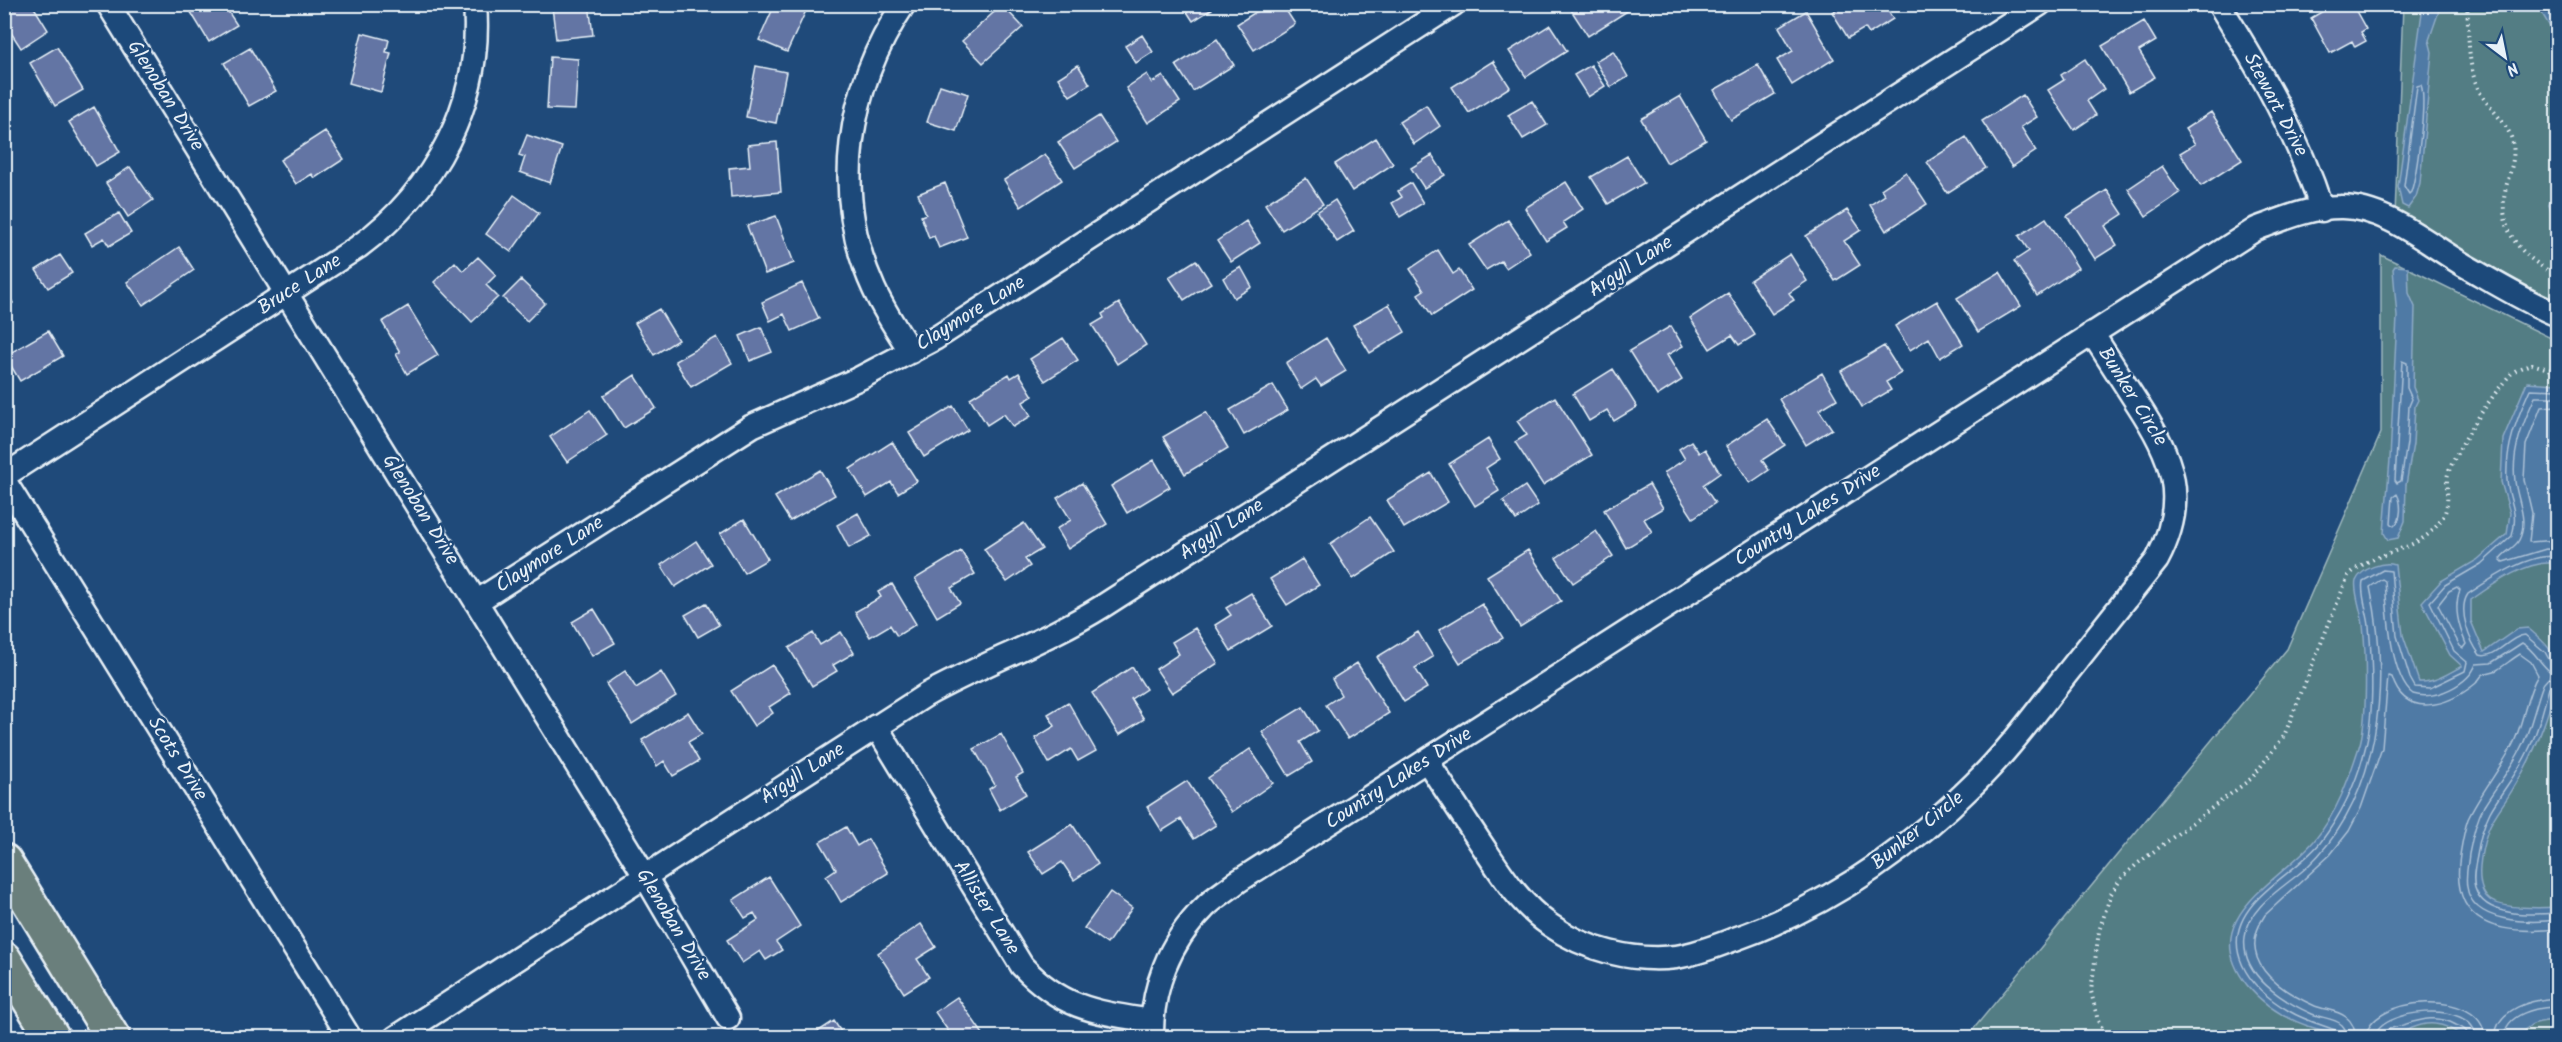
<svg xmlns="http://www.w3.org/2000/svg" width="2562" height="1042" font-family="Kalam,sans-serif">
<rect width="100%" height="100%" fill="#1f4a7a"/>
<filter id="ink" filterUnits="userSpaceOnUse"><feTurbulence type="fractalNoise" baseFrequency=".0167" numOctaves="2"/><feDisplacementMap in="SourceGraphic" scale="12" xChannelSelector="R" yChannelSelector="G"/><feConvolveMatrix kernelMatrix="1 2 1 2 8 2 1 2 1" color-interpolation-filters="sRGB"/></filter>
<g filter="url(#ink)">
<!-- green -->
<path fill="#537d84" stroke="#9eb7be" stroke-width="1.5" d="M2403,5H2557V300L2544,295L2395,215Z
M2381,255L2557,341V1037L1966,1038L2287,649L2381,433Z"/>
<!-- water -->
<path fill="#507aa5" stroke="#8daac6" stroke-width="1.5" d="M2423,5H2441L2429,40L2432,52L2420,183L2416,197L2408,208L2402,205L2398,187Z
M2537,5H2557V74L2555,61V35Z
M2557,181V228L2549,205Z
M2395,266L2408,267L2409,293L2415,307L2413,387L2418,400L2415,406L2413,444L2406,485L2405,521L2398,538L2388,540L2384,533L2390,459L2397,317L2393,269Z
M2527,382L2557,384V564C2531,557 2492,585 2471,600V621L2484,652L2517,629L2528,628C2538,637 2550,646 2555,659C2562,692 2532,759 2514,787C2506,802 2494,814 2488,830C2482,847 2472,887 2490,900C2503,909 2541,908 2557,907V1020C2549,1021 2538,1021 2531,1025C2525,1029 2518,1037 2513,1038C2505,1039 2468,1040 2463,1037C2454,1031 2447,1025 2435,1024C2421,1022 2408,1031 2396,1034C2344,1042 2281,1027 2247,985C2195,919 2278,883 2314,841C2337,813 2348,781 2359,747C2368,721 2366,654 2363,625C2362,614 2353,589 2356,581C2361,568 2384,561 2395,565L2403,635L2419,682C2435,683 2449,673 2462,666L2450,655L2422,602L2441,581L2477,560L2507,534L2510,513L2501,482L2503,439Z"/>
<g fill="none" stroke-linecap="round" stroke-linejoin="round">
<!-- shore -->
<path stroke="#abc1d7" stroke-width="1.5" d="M2421,85C2427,100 2417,174 2411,192L2409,194L2404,186L2417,86Z
M2402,361L2407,363V388L2412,399L2409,406L2407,443L2401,481L2397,483L2395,480Z
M2558,397H2535C2523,423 2511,452 2515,481C2517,500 2529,520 2519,540C2515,548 2504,552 2500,559L2503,562L2546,549L2558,550
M2558,406L2541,407L2526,445L2524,479L2532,513L2529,542L2558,540
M2397,494C2402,503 2402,520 2394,526L2391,523L2393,497Z
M2558,557C2531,551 2489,580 2468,594C2457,610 2470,642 2480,655C2495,660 2509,636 2525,635L2545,652L2551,663L2558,665
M2457,587L2460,590C2453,608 2459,627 2466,644L2463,648L2460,646L2438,605L2449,591Z
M2558,684L2549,688C2543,710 2538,732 2527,753C2517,774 2501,792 2490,812C2483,826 2479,840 2477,856C2475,866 2472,878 2475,888C2484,918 2533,915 2558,913
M2339,1038L2335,1030C2319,1024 2304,1020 2289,1011C2249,988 2217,947 2253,904C2272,881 2300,867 2320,843C2342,814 2358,780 2366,745C2374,712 2372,660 2369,626C2368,613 2360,594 2363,581L2383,570L2391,571L2397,636L2410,678L2415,687L2430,688L2465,671L2467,662L2454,651L2430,602L2445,585L2481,564L2512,536C2519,509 2509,504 2507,480C2505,448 2517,418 2530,389L2558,390
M2346,1038C2346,1033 2346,1029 2342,1025C2335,1018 2321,1018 2312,1014C2283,1001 2240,975 2245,937C2249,905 2285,887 2307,867C2381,797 2391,682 2370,587L2382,579L2385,581C2387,608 2390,677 2413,694C2435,701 2469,684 2476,664L2491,663L2522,643C2535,650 2540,665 2552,673C2550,679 2544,680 2542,687C2534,709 2531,731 2519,752C2509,771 2495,788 2484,806C2476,821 2472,838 2469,854C2468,865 2465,876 2467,887C2472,924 2530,923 2558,920
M2356,1038C2355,1029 2353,1022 2346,1017C2337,1010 2325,1010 2315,1006C2277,989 2235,960 2265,915L2330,855L2349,831L2361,808L2382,748L2388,676L2392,677C2405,720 2448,706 2475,684C2478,682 2481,675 2484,674C2488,672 2493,672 2497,670C2505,665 2512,659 2520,654L2531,662L2538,675C2525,696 2524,725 2511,748C2498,772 2480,794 2468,819C2464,830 2462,843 2460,855C2449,926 2499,935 2558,929
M2366,1038C2368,996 2483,986 2485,1038
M2375,1038C2377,1009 2474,998 2476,1038
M2383,1038L2388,1029C2412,1024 2432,1011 2456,1025C2463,1028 2468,1030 2468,1038
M2495,1038C2496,1008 2533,999 2558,998
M2504,1038C2505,1013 2538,1007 2558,1007"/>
</g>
<!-- building -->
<path fill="#6375a4" stroke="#e8f1f8" stroke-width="1.5" d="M4,4H32L48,30L21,48L4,22Z
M186,4H242L229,13L237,25L209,42Z
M566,4H589L593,35L556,39L552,7Z
M775,4H809L787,52L759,40Z
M1182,4H1209L1212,9L1193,21Z
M1268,4H1282L1295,24L1254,50L1237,24Z
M1579,4H1625L1629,10L1588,36L1571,10Z
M1845,4H1884L1893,19L1869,34L1865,28L1848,38L1832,12Z
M2335,4H2352L2366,29L2361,32L2366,41L2355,47L2352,41L2330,53L2311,18Z
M1002,5L1023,27L983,63L962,41Z
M1806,11L1834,59L1792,85L1777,60L1793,51L1779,27Z
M2144,21L2156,41L2139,51L2155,77L2129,92L2102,46Z
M1550,25L1567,51L1526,77L1509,51Z
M362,33L389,40L386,52L391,53L381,92L349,83Z
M1142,35L1153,52L1136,63L1125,46Z
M1217,39L1234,65L1193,91L1176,65Z
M57,47L83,90L55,106L30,63Z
M250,48L276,91L249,106L224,63Z
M1613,51L1628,77L1611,87L1595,61Z
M550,57L578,59L575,110L547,109Z
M2085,59L2104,89L2087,101L2096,115L2074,130L2048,90L2064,80L2061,75Z
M1493,61L1510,87L1469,113L1452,87Z
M1078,65L1090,84L1070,96L1058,78Z
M1591,65L1605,86L1588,97L1574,75Z
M1758,65L1775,94L1731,120L1714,90Z
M756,66L786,72L776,123L746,117Z
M1147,74L1152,83L1163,76L1180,102L1148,123L1126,88Z
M940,85L968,94L956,131L927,122Z
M2023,95L2037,117L2021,127L2036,151L2012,167L1982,121Z
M1680,96L1706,140L1667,163L1641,119Z
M1532,101L1547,125L1523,139L1508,115Z
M1426,105L1440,126L1414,144L1399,122Z
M94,107L120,152L96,166L69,122Z
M2211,112L2242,160L2201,186L2180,153L2195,144L2185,129Z
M1099,116L1116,142L1075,168L1058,142Z
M325,131L344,159L315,178L312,174L296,184L280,160Z
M527,135L562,147L550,183L520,172L525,157L519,155Z
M1966,137L1986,168L1947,193L1927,162Z
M1376,138L1393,164L1352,191L1335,164Z
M777,142L781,192L731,197L729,168L750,166L748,145Z
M1045,154L1062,180L1021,207L1004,180Z
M1432,155L1445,175L1424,188L1411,168Z
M1627,156L1644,183L1608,204L1591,177Z
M2162,166L2180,193L2146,216L2128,189Z
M130,167L153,200L128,217L106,183Z
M1906,172L1927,204L1886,231L1870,205L1885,195L1881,189Z
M1306,178L1323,204L1282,230L1265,204Z
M1566,182L1583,209L1563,222L1567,228L1546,241L1525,208Z
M945,183L967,237L939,248L934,236L929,238L921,216L926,214L918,194Z
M1411,183L1423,203L1400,217L1392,203L1402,197L1398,191Z
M2107,190L2123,214L2105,226L2117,245L2095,259L2067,216Z
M514,195L539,213L511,252L486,234Z
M1335,200L1354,231L1337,242L1317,212Z
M1847,210L1861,230L1844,241L1860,265L1835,281L1806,236Z
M119,213L131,233L109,246L104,238L92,245L85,233Z
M776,216L794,263L765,274L747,226Z
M2046,218L2078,268L2037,296L2014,261L2029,251L2019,236Z
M1508,220L1530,252L1506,268L1501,261L1486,270L1469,245Z
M1246,221L1260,243L1231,262L1217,241Z
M179,247L194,270L143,305L127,282Z
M1438,250L1453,274L1459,270L1472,290L1432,316L1418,294L1424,290L1410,269Z
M1790,254L1807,281L1789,293L1794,300L1772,314L1750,280Z
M60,255L72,273L48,288L36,270Z
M478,257L496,275L486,285L498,297L472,322L434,282L455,262L463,271Z
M1196,260L1211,283L1184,300L1169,277Z
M1241,267L1252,287L1234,298L1223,278Z
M2000,272L2021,306L1978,332L1957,298Z
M521,280L545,303L527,321L503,298Z
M802,283L819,319L792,331L784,314L770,321L762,302Z
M4,288L13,303L4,308Z
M1728,293L1755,335L1739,345L1732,335L1710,349L1690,318Z
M1937,301L1963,344L1940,358L1929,338L1910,350L1895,326Z
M1119,303L1146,345L1117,364L1092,325L1104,318L1102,314Z
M1389,304L1405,332L1370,353L1353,325Z
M408,306L438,355L407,374L396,354L400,352L382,322Z
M659,309L678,340L654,355L635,323Z
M1671,326L1683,346L1667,355L1682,380L1657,396L1629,351Z
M761,327L772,352L750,361L740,336Z
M48,331L63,356L20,381L5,356Z
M717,337L732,363L691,387L675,361Z
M1063,338L1078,360L1045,381L1030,359Z
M1326,338L1346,371L1321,386L1316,379L1301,389L1286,363Z
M1884,346L1901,373L1886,382L1891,390L1862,407L1841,371Z
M1613,369L1637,407L1614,421L1607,410L1589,421L1573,394Z
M1019,373L1033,396L1023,402L1031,416L1013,427L1004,414L987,425L970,398L1009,374L1011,378Z
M1822,373L1837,399L1819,410L1832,429L1806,445L1779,399Z
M635,375L656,408L624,428L603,396Z
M1273,385L1288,410L1244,435L1230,410Z
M1555,397L1592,455L1543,485L1515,442L1527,435L1517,421Z
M953,406L968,430L924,457L909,433Z
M590,410L607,435L567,462L550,437Z
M1206,412L1228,448L1185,474L1163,437Z
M1767,419L1785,445L1762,460L1769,470L1750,483L1726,446Z
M1488,439L1500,459L1486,468L1499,491L1475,506L1449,464Z
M1691,441L1699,453L1705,449L1720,473L1703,485L1715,503L1693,518L1664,473L1685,459L1679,449Z
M892,442L917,481L898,493L891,482L867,497L850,469Z
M1154,460L1170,487L1127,513L1111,486Z
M820,470L835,495L790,521L775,497Z
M1431,473L1448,502L1404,528L1387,500Z
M1082,483L1107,524L1068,549L1056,529L1071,520L1057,498Z
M1649,484L1663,508L1644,519L1652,532L1626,548L1604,510Z
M1525,486L1538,505L1516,520L1503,501Z
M858,513L871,536L849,548L837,525Z
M1370,517L1394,552L1353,579L1330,544Z
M744,519L768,559L744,573L720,534Z
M1024,523L1042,549L1025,559L1030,566L1007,582L984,549Z
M1596,531L1613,556L1573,583L1556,558Z
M696,541L711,564L675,587L661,565Z
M1528,550L1561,601L1520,627L1487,576Z
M961,551L975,574L951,588L960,603L937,617L915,579Z
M1302,559L1319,585L1287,605L1270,579Z
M892,584L916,624L897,636L890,625L870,637L855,612L881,597L878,592Z
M1251,593L1272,626L1231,651L1215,625L1231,615L1226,608Z
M706,603L719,625L698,637L685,615Z
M1482,604L1503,638L1460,663L1439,630Z
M594,609L615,643L592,656L572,622Z
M1195,628L1218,663L1172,693L1156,669L1179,654L1172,642Z
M841,632L854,653L833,665L837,671L812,686L789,648L813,633L820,645Z
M1418,632L1433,657L1415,668L1427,688L1404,702L1377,657Z
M1357,663L1389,713L1348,739L1326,705L1341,695L1332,679Z
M772,665L791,693L769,707L773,713L754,726L731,691Z
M1132,667L1146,689L1131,699L1144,719L1119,735L1092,693Z
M625,671L636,688L661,672L676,696L632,724L606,684Z
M1068,702L1096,751L1078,761L1071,749L1049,763L1035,738L1055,726L1048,714Z
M1303,707L1318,731L1300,742L1312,762L1289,776L1262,732Z
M688,712L702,734L688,742L699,761L673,776L664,761L657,766L642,740Z
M1001,734L1023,773L1016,777L1026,794L1000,810L989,789L995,785L974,749Z
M1250,749L1273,783L1232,812L1208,778Z
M1187,781L1216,825L1194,839L1181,819L1162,831L1147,807Z
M1072,824L1098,864L1074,880L1062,862L1043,874L1028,852Z
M846,827L857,846L868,839L888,873L841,902L826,876L836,869L820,842Z
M769,877L800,926L776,942L782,950L766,960L760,951L742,963L727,940L758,920L754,913L745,918L733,900Z
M1110,892L1132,908L1107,944L1084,928Z
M921,924L936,947L917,959L929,977L904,993L878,953Z
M957,997L983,1034L978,1038H953L935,1012Z
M834,1021L845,1038H808Z"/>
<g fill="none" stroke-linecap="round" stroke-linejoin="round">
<!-- minor casing -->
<g stroke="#e8f1f8" stroke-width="27">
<path id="minor" d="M108,4L645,876L728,1018
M904,4C847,88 831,195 874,289C884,311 898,332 911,352
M2219,4C2260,70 2298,135 2322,210
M4,476L358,247C435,191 483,101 475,4
M4,480L350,1038
M476,602L752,426L860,378L936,338L1454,4
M876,726L1022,966C1063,1009 1095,1012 1152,1021
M1427,761C1444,787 1461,813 1478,839C1499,870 1518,903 1550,925C1585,950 1633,962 1676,957C1695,954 1714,947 1732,940C1824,908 1905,853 1974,784C2003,756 2028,723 2053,691C2088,647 2123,603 2157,560C2190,498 2172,457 2137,403C2122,380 2107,356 2092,333
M395,1038L926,695C984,663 1047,641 1103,606L2040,4
M1152,1038C1151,989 1169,942 1204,908C1213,898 1226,891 1237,882L2256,229C2283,219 2311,207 2340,207C2384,206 2428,244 2464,265C2494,282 2526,302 2558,315"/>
</g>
<!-- primary casing -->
<g stroke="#e8f1f8" stroke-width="38">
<path id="primary" d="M4,861L113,1038
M4,959L53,1038"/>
</g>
<!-- path -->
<path stroke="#e8f1f8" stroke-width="4" stroke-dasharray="1.5 4.5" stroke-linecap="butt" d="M2467,4C2469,31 2467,62 2477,86C2485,107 2509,121 2513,144C2516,163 2506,180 2504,198C2501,237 2526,259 2558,276
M2108,1038L2098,1021L2091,991L2099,931L2111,894L2121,879L2137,864L2252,778L2284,736L2348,576C2377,547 2418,555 2441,520C2453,503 2443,486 2449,471C2458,446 2493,393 2511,374C2516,369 2525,366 2532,364L2558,372"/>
<!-- minor -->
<use href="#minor" stroke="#1f4a7a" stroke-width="22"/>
<!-- primary -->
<use href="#primary" stroke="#6b7f7c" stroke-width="33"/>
</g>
</g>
<g text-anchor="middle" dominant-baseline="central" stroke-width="5" stroke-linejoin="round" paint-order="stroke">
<!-- street labels -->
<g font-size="20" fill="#e8f1f8" stroke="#1f4a7a">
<text transform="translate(165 96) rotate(58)">Glenoban Drive</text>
<text transform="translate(2275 105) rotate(62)">Stewart Drive</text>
<text transform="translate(1631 267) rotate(-33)">Argyll Lane</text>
<text transform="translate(300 285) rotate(-33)">Bruce Lane</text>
<text transform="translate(971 314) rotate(-32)">Claymore Lane</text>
<text transform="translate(2132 397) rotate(58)">Bunker Circle</text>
<text transform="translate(420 510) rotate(58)">Glenoban Drive</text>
<text transform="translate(1808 516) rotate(-33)">Country Lakes Drive</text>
<text transform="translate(1222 530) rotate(-33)">Argyll Lane</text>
<text transform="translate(550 555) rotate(-33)">Claymore Lane</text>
<text transform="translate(177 759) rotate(58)">Scots Drive</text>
<text transform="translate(803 774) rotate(-33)">Argyll Lane</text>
<text transform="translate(1399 779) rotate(-33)">Country Lakes Drive</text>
<text transform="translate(1918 831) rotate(-39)">Bunker Circle</text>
<text transform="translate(986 908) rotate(58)">Allister Lane</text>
<text transform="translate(673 925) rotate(59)">Glenoban Drive</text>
</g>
</g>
<!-- margin -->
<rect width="2562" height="1042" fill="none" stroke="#1f4a7a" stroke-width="24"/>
<rect x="12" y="12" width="2538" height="1018" fill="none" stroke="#e8f1f8" stroke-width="2" filter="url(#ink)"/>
<!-- north arrow -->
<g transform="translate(2505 57) rotate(148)" stroke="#1f4a7a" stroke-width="4.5" paint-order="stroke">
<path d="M0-4.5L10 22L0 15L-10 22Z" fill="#e8f1f8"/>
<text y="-9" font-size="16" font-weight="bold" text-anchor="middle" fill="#e8f1f8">N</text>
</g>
</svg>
